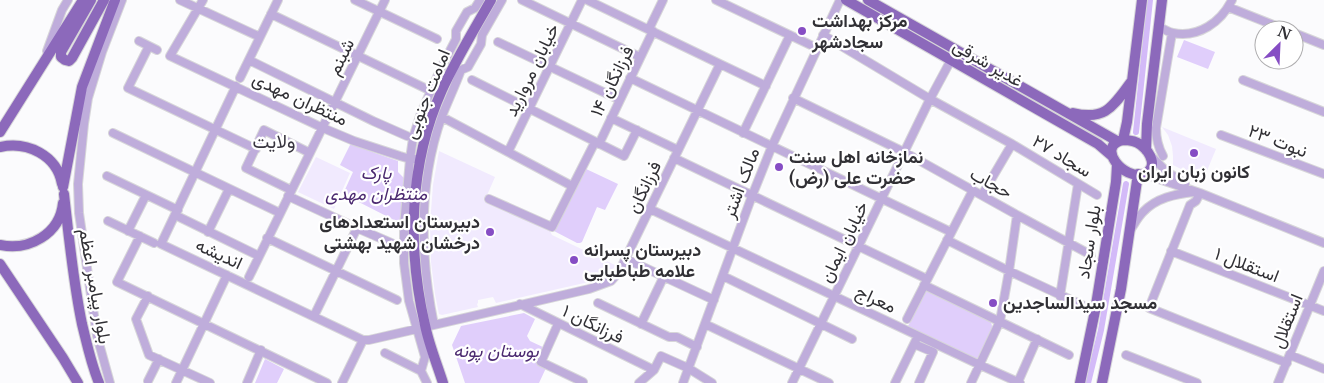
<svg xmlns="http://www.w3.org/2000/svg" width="1324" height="383" font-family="'Libre Baskerville',Vazirmatn,serif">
<rect width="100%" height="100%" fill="#fbfbfd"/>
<!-- built -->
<path fill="#f1eafe" d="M1162,127L1216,149L1204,178L1201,179L1173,165V156L1172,146L1168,135Z
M439,151L495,177L485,200L549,229L552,235L615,265L612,272L607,276L602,279L496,303L493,297L478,300V303L477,304L478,307L442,315L439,314L435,294L431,262L430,224L433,185Z
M316,157L350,173L334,209L298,192Z"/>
<!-- green -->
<path fill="#e0cefb" d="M1184,40L1215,52L1208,69L1177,57Z
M351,143L375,153L398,161V172L405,179L402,224L343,194L353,172L340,165Z
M584,168L618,184L605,210L597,207L582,242L580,243H577L554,231V229Z
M926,290L991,322L993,330L980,357L974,359L908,326Z
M524,313L535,319L527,336L530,341L545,348L538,364L546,368L539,383H465L452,345L461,326Z
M265,359L284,369L277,383H255Z"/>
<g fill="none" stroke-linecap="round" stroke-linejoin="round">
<!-- canal -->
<path stroke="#d3baf8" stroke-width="6" d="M1136,132L1150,0
M1088,383L1101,330L1126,184"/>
<!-- minor casing -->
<g stroke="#d7d6d9" stroke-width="10">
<path id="minor" d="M180,0L260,37
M203,0L170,56L323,128L354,141L400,156L410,159H420
M355,0L437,39
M522,0L640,57
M716,0L817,48
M1228,7L1286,30
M271,14L431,91
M1158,26C1163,29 1168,32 1173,33C1199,38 1221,22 1232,0
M649,29L663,0
M1294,33L1324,45
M823,35L930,99L1012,144L1097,195
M139,41L157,50
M498,42L620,100
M149,46L128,88L256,149
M47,51L62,10L68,0
M249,60L373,121L407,136
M720,64L766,86
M240,78L278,0
M630,78L951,232
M472,80L624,156L637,130
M1243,80L1324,112
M236,86L161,244L363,340H369L589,289L611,281L619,272L720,64L587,0
M793,98L904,152L1017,215L1009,271L1000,321L971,383
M442,117L572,186
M611,118L678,150
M113,133L280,213
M743,133L790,35
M1221,135L1324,174
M599,144L653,31
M508,152L582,0
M1150,155L1166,171L1185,184
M1163,156C1158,147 1156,139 1156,128L1172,33
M674,158L927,279
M1144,174L1200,193L1324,243
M107,176L178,210
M291,190L246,168L264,130L310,153
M1200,193L1196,201L1190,205L1149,308L1287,363
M982,195L1012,144
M288,196L357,228L396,245
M489,199L552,227L595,142
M650,209L980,365L1020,383
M175,215L259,256
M1017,215L1091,255
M108,221L154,243
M1131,229C1135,223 1138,217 1143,212C1156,198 1175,194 1194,192
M128,231L146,195
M208,232L229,189
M140,236L117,282L327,383
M267,238L397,300
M947,240L1009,271L1082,305
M1171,251L1324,311
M626,259L714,300
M723,276L852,339
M249,277L385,0
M924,285L1069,355
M148,296L136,319L149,355L210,383
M1060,296L1078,184
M598,303L669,337H677L697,347
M520,304L654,370
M314,316L357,228
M907,319L973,190
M558,324L541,362L583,382L580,383
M641,324L664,276
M705,324L829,383
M434,325C420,256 418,183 442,116C448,101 455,86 461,70L468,67L481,44L482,35L502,0
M914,344L933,352L919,383
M385,353L421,371
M1126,355L1197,383
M1290,355L1324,369
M148,381L159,359
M1018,382L1037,339
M110,383L97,336L79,213L78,184L84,124L88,98L102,52L122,0
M176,383L227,275
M247,383L261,350
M342,383L363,340
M427,383L421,371L425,357L409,301L404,263V226L410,159L413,138L421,113L441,68L456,39V31L467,12L475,8L480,0
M639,383L654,370L661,356L688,368L712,383
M683,383L752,196L772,146L840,0
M792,383L930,99L951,60
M895,383L916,340
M1278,383L1324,271"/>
</g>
<!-- major casing -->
<g stroke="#d7d6d9" stroke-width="12">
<path id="major" d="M91,0L61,52V57L65,60L69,61L72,58L104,0
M846,0L1098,144L1112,156
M868,0L1117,141
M1073,113C1106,121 1113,106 1131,82
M0,132L83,0
M1123,140L1127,122L1142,0
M1123,140C1129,140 1136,141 1141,145C1150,152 1159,168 1144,174C1124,181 1095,146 1123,140Z
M0,147C27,141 57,155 62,184
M1146,150L1147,124L1162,0
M63,187L82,87L115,0
M64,194C69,238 73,281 82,324C87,344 91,364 99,383
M0,245C29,251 60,234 63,203
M0,264L63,358L78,383
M443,383C437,364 429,345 425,325C407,247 409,164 442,90C456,59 474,30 491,0
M1080,383L1095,311L1116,182L1117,165
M1102,383L1121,289L1138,174"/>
</g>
<!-- minor -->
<use href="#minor" stroke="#bfaddb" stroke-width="8"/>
<!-- major -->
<use href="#major" stroke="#8c69bb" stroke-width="10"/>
</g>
<!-- markers -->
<g fill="#864dc4" stroke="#fff" stroke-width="2">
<circle cx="802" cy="31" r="5"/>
<circle cx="1194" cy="153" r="5"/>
<circle cx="779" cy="167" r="5"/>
<circle cx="490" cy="232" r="5"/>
<circle cx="574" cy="260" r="5"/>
<circle cx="993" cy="303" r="5"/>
</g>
<g text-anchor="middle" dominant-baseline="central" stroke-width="4.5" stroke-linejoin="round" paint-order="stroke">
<!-- poi labels -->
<g font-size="18" font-weight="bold" fill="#313035" stroke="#fff" text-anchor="start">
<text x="812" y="21">مرکز بهداشت<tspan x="812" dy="21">سجادشهر</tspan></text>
<text x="789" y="157">نمازخانه اهل سنت<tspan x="789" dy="21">حضرت علی (رض)</tspan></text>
<text x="1194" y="172" text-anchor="middle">کانون زبان ایران</text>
<text x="480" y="222" text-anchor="end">دبیرستان استعدادهای<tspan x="480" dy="21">درخشان شهید بهشتی</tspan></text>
<text x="584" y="250">دبیرستان پسرانه<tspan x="584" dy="21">علامه طباطبایی</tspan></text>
<text x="1003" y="303">مسجد سیدالساجدین</text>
</g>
<!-- street labels -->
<g font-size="18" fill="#313035" stroke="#fff">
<text transform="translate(341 57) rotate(-64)">شبنم</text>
<text transform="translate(988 63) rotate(30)">غدیر شرقی</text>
<text transform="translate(532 70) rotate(-64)">خیابان مروارید</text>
<text transform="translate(612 81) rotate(-64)">فرزانگان ۱۴</text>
<text transform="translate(427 94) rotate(-68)">امامت جنوبی</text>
<text transform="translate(300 99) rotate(25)">منتظران مهدی</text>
<text transform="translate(1278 141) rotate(21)">نبوت ۲۳</text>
<text transform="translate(1062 156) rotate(31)">سجاد ۲۷</text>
<text transform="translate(741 183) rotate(-69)">مالک اشتر</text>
<text transform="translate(991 183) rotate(29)">حجاب</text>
<text transform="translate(644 187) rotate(-64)">فرزانگان</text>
<text transform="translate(844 242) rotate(-64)">خیابان ایمان</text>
<text transform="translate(1089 242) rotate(-81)">بلوار سجاد</text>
<text transform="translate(219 254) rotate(25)">اندیشه</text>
<text transform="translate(1247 265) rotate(21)">استقلال ۱</text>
<text transform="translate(95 286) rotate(80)">بلوار پیامبر اعظم</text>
<text transform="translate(876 299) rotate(25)">معراج</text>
<text transform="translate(1287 321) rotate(-68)">استقلال</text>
<text transform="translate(593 324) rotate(26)">فرزانگان ۱</text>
</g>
<!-- park labels -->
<g font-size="18" font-style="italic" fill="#4b2970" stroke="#fff">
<text x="376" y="173">پارک<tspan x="376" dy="21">منتظران مهدی</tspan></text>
<text x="496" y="351">بوستان پونه</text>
</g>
<!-- neighbourhood labels -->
<g font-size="19" fill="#38353f" stroke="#fff">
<text x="274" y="141">ولایت</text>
</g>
</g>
<!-- north arrow -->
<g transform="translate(1279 45) rotate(24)"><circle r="24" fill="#ffffff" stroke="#adacae"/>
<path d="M0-4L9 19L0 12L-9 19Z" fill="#864dc4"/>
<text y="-8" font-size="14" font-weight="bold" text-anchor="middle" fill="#313035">N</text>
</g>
</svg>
